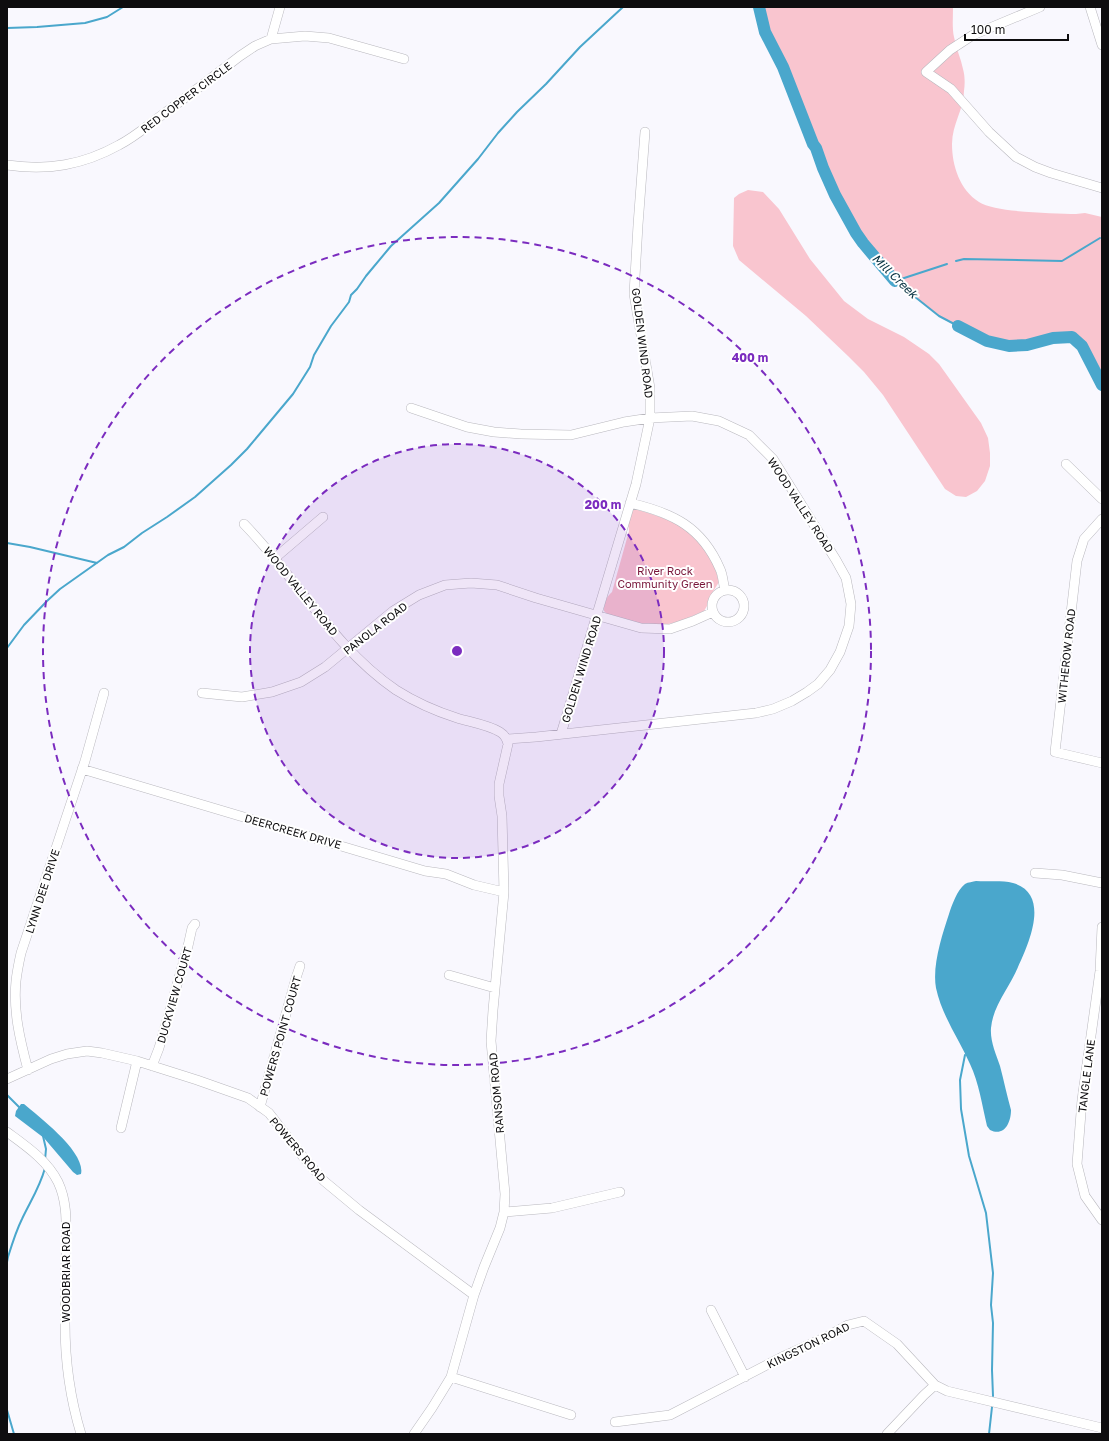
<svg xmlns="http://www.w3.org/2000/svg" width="1109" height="1441" font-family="'Golos Text',sans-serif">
<rect width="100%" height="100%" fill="#f9f8fe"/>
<!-- green -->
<path fill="#f9c5cf" d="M759,7H953C953,17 952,28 954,37C956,48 961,59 963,69C965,76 965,84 964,91C964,109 952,124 952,144C952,166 960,190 979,202C996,213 1054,213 1076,214L1085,213L1102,217V385L1082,346L1072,337L1053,338L1027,345L1009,346L987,341L939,316L895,281L863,243L835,195L823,168L816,148L813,144L783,67L765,32Z
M748,190L763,192L779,209L810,259L844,301L868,319L904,337L929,354L939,364L981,423L988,438L990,453V466L985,481L977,491L966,497L956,496L945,489L883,395L864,372L848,356L806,316L739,260L733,246L734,198L739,194Z
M634,509C671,519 696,528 714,564C716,569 717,576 719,582L709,598L707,606L704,611L681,621L664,625L648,626L607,614L604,611C604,603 606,597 612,592L629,531C628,522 627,514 634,509Z"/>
<!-- water -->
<path fill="#4aa7cc" d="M976,881C988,882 1002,880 1013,883C1051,894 1029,943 1018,967C1010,987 993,1005 991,1028C990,1041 996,1054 1000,1066C1004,1081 1007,1096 1011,1110C1011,1123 1004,1137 990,1130L987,1126C982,1105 979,1083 970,1064C959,1039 942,1016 936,988C932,966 942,935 949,914C952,905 957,890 965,884C968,882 973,882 976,881Z
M21,1104H24C39,1117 86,1152 81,1174L77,1175L73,1172L44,1138L15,1116L16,1111Z"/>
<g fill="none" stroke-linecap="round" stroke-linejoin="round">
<!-- stream -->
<path stroke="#4aa7cc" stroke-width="2" d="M7,28L37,27L85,23L107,17L123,7
M956,261L964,259L1062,261L1100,238
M895,281L939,316L958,326
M895,281L947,264
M7,543L30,547L97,563
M7,648L24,625L47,601L60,589L108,555L124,547L142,533L167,517L195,497L231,465L247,449L293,394L310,367L314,355L331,326L349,302L351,295L357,289L366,276L391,246L439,203L478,159L498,133L517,112L546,84L580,47L623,7
M965,1055L960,1080L961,1109L969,1156L986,1213L993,1273L991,1305L993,1323L992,1370L993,1396
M7,1095L20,1108
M43,1136L46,1149L45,1160
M7,1262L8,1257C12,1244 16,1231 22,1219C30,1202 40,1187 45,1168
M7,1410L14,1434
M989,1434L992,1407"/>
<!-- river -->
<path stroke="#4aa7cc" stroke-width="12" d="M759,7L765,32L783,67L813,144L816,148L823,168L835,195L856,233L863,243L895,281
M958,326L987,341L1009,346L1027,345L1053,338L1072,337L1082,346L1102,385"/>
<!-- minor casing -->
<g stroke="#b9b8be" stroke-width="10">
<path id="minor" d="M1040,7L973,35L950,50L926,72L951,89L989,132L1016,157L1035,167L1051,173L1102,188
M1090,7L1102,45
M271,39L280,7
M7,165C48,171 83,165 119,145C135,137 148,125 162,115C188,96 214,76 240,56L255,46L271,39L305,36L329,38L404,59
M411,408L467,427L494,432L521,434L571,435L624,422L650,418L692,416L719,421L749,435L773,459L836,560L846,578L851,604L849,626L840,652L830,670L818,684L807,692L792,701L773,709L756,713L536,737L507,739
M1066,464L1102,499
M630,503C673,513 702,527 720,569C723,575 723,583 725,590
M1102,519L1084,539L1077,561L1055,752L1102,763
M244,524C297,578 333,647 396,690C415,702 435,711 457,718C470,722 489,725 500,732C505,735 507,739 508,744L499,784V796L502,816L504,892L493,1010L491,1041L505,1194L504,1212L500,1228L484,1267L474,1295L451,1377L432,1408L414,1434
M275,558L323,517
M712 606a16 16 0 1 1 32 0a16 16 0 1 1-32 0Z
M202,693L242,697L272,692L301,682L325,667L393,611L419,595L445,585L471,583L497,585L536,598L641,628L670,629L693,621L713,612
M561,734L636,484L650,418V388L634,294L638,225L645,132
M82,769L425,871L446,874L474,885L504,892
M1035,873L1062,875L1102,883
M1102,927L1100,971L1082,1100L1077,1164L1085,1196L1102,1220
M449,975L495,988
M152,1066L159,1048L188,946L192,928L195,924
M28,1070C20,1040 13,1011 16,981C17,972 19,962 21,953L85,761L104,693
M7,1079L51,1059L67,1054L87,1051L102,1053L137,1061L197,1080L248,1098L269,1113L304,1158L324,1181L359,1210L474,1295
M260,1107L296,978L300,966
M121,1128L137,1061
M7,1132C26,1146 47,1160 58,1182C68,1203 66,1226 66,1248C66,1273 65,1298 65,1323C65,1361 70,1398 81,1434
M504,1212L552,1208L620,1192
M711,1310L745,1377
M451,1377L571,1415
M615,1422L670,1415L784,1356L828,1336L848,1325L864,1321L897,1344L935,1385L947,1391L1102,1428
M887,1434L924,1395L935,1385"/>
</g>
<!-- minor -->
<use href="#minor" stroke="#fff" stroke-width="9"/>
</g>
<!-- distance rings -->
<circle cx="457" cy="651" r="207" fill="#7b2cbf" fill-opacity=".12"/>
<g fill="none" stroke="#7b2cbf" stroke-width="2" stroke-dasharray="7 5">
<circle cx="457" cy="651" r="207"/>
<circle cx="457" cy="651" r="414"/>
</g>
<g text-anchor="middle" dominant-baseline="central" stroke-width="4" stroke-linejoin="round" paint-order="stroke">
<!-- street labels -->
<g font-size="11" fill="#0e0d0f" stroke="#fff">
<text transform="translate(186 97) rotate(-37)">RED COPPER CIRCLE</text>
<text transform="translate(643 343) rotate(83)">GOLDEN WIND ROAD</text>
<text transform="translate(801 505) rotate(57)">WOOD VALLEY ROAD</text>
<text transform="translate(301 591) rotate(51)">WOOD VALLEY ROAD</text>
<text transform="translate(375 628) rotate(-38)">PANOLA ROAD</text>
<text transform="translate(1066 656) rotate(-84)">WITHEROW ROAD</text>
<text transform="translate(581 669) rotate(-73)">GOLDEN WIND ROAD</text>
<text transform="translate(293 831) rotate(16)">DEERCREEK DRIVE</text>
<text transform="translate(42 891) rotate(-72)">LYNN DEE DRIVE</text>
<text transform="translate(174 995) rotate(-74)">DUCKVIEW COURT</text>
<text transform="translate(280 1036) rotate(-74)">POWERS POINT COURT</text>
<text transform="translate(1086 1076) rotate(-83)">TANGLE LANE</text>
<text transform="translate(496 1093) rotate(-95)">RANSOM ROAD</text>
<text transform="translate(298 1149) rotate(50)">POWERS ROAD</text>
<text transform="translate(65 1272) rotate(-90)">WOODBRIAR ROAD</text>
<text transform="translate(808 1345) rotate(-26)">KINGSTON ROAD</text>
</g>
<!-- park labels -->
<g font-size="11" fill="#79173b" stroke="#fff">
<text x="665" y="570">River Rock<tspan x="665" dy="13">Community Green</tspan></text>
</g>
<!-- water labels -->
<g font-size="12" font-style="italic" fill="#043040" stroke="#fff">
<text transform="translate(895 276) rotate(44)">Mill Creek</text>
</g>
</g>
<circle cx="457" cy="651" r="6" fill="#7b2cbf" stroke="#fff" stroke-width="2"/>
<g font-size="12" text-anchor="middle" font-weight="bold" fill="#7b2cbf" stroke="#fff" stroke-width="4" stroke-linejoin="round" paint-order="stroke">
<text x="750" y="362">400 m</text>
<text x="603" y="509">200 m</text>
</g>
<!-- border -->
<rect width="1109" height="1441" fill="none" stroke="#0e0d0f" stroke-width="16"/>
<!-- scale -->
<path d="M965 34v6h103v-6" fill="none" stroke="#0e0d0f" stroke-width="2"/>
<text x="971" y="34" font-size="12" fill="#0e0d0f" stroke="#ffffff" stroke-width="3" paint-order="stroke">100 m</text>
</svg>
